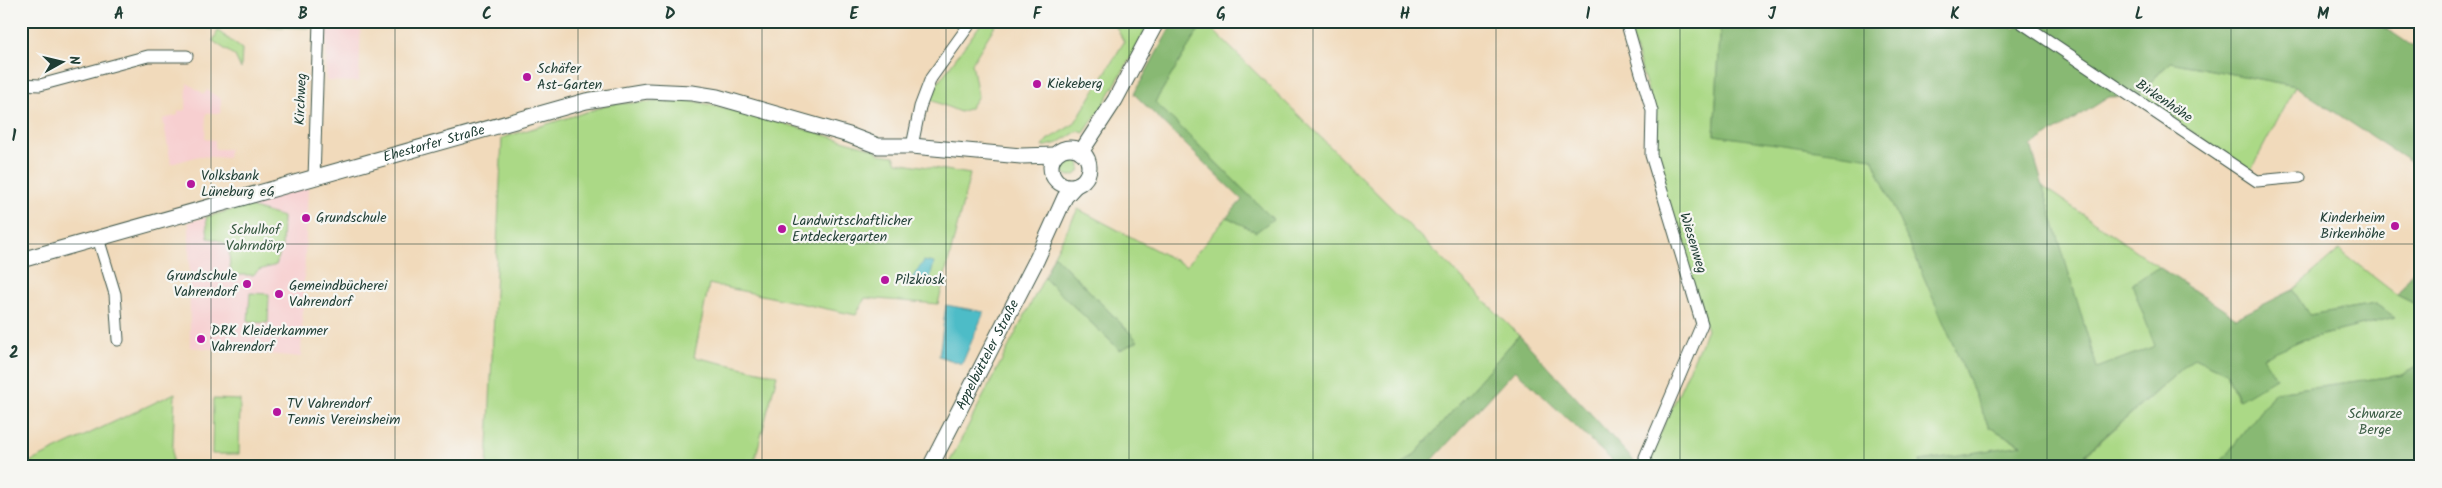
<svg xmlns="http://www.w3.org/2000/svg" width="2442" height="488" font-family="Kalam,sans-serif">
<rect width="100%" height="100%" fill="#f6f6f2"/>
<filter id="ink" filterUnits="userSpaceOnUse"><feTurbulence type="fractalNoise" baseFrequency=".02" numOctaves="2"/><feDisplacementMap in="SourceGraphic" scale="10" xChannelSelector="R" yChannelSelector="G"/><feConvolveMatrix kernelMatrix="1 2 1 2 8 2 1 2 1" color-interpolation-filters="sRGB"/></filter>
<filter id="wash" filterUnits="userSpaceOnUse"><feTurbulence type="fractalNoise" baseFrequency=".0096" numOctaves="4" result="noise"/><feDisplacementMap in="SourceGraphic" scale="20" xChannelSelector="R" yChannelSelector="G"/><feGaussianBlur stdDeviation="1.12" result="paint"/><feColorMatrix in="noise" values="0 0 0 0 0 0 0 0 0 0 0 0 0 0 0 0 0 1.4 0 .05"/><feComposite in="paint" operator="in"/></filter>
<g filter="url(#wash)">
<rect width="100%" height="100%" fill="#f1dabb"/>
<!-- built -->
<path fill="#f7cfd0" d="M327,21H361L359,82L326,81Z
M187,83L204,94L207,90L221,99V113H206L205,139L215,140V149H229L228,158L199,156L171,164L163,119L178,115V111L186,110Z
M308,187L301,357L190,347L189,222Z"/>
<!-- green -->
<path fill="#abd986" stroke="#658b5d" d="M256,21H311V28L256,26Z
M983,21H994L996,24L972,63L978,96L970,108L960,112L931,100L937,84Z
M1113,21H1152L1103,105L1084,133L1078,131L1058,143L1043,147L1047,140L1074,124L1124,42Z
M1204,21L1519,335L1416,453L1400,467H947L1044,278L1120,350L1138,341L1054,255L1078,209L1186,266L1227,217L1256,232L1273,219L1155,102Z
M1627,21H1681L1700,25L1701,21H1721L1714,135L1872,157L1989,427L2023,446L1920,461L1922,467H1650L1648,461L1707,330L1654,160L1655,115Z
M218,31L242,49L241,69L235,56L213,41Z
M2170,62L2295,86L2251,170L2137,97Z
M689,100L750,114L874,149L879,154L894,156L897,162L970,174L938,304L865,298L856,315L709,284L694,357L777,375L753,467H487L502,138L612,104Z
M1062 167a9 9 0 1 1 18 0a9 9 0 1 1-18 0Z
M2042,186L2159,267L2133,284L2156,346L2097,368Z
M247,206L283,217L282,247L276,265L259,270L253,275H233C223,255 241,243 208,238L206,217Z
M2339,250L2397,295L2421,307V364L2402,375L2275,392L2217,467H2110L2085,455L2194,358L2226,373L2238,400L2262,357L2302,340L2396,317L2375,304L2309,315L2293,290Z
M250,293L269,294L268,323L248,322Z
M175,393L172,467H21V466Z
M213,399L240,400L239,454H212Z"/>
<!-- forest -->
<path fill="#88b973" stroke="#547b54" d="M1174,21H1204L1155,102L1273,219L1256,232L1227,217L1242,200L1134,94Z
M1721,21H2003L2014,29L2021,21H2375L2421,52V169L2295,86L2170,62L2137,96L2109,97L2031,146L2097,368L2155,346L2132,284L2159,267L2236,318L2293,290L2309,315L2375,304L2396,317L2302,340L2263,357L2276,378L2239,400L2226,373L2194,358L2085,454L2110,467H1922L1920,461L2022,445L1989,427L1872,158L1714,135Z
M1054,255L1137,340L1138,341L1120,350L1044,278Z
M2421,260V307L2397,295Z
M1519,335L1633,460L1635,467H1619L1515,370L1426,467H1400L1416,453Z
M2421,364V467H2217L2275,392L2402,375Z"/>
<!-- water -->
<path fill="#4ebcc7" stroke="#367c7e" d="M924,261L934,263L929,282L912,278Z
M946,305L984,312L962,364L939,356Z"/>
</g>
<g filter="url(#ink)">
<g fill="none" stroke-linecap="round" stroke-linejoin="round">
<!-- street casing -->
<g stroke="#3e5548" stroke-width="13">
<path id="street" d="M1626,21L1652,111L1651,155L1702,324L1645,457L1647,467
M2019,21L2257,181L2300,177
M21,84L40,85L148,56H187
M912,146L920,107L931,78L972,21
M314,179L319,21
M98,238L115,294L118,340"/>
</g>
<!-- secondary casing -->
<g stroke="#3e5548" stroke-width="17">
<g id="secondary">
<circle cx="1070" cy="167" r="19"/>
<path d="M1081,152L1115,100L1157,21"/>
<path id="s1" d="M21,260L586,101L647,91L692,93L717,97L849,135L878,146H912L1021,156L1055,155"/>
<path id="s2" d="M930,467L1037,259L1065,197L1076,185"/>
</g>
</g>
<!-- street -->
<use href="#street" stroke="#fff" stroke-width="11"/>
<!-- secondary -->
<use href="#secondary" stroke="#fff" stroke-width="15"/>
</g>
</g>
<!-- grid -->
<path fill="none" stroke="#1f3d34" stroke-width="1" stroke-opacity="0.55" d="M211,21V467M395,21V467M578,21V467M762,21V467M946,21V467M1129,21V467M1313,21V467M1496,21V467M1680,21V467M1864,21V467M2047,21V467M2231,21V467M21,244H2421"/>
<!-- markers -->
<g fill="#b5179e" stroke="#f6f6f2" stroke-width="2">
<circle cx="527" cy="77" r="5"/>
<circle cx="1037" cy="84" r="5"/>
<circle cx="191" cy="184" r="5"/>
<circle cx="306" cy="218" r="5"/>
<circle cx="2395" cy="226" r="5"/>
<circle cx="782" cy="229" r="5"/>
<circle cx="885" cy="280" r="5"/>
<circle cx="247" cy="284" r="5"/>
<circle cx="279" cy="294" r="5"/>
<circle cx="201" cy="339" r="5"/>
<circle cx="277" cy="412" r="5"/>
</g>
<g text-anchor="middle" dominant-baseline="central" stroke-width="4.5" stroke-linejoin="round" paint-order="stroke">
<!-- poi labels -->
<g font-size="14" fill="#1f3d34" stroke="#f6f6f2" text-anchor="start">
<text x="537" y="69">Schäfer<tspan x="537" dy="16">Ast-Garten</tspan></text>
<text x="1047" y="84">Kiekeberg</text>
<text x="201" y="176">Volksbank<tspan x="201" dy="16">Lüneburg eG</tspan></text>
<text x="316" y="218">Grundschule</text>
<text x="2385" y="218" text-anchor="end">Kinderheim<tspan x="2385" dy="16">Birkenhöhe</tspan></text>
<text x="792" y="221">Landwirtschaftlicher<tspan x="792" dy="16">Entdeckergarten</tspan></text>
<text x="237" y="276" text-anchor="end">Grundschule<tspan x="237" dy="16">Vahrendorf</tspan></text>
<text x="895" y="280">Pilzkiosk</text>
<text x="289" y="286">Gemeindbücherei<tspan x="289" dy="16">Vahrendorf</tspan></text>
<text x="211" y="331">DRK Kleiderkammer<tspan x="211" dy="16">Vahrendorf</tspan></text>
<text x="287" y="404">TV Vahrendorf<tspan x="287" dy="16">Tennis Vereinsheim</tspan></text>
</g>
<!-- street labels -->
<g font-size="14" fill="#1f3d34" stroke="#f6f6f2">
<text transform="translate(301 99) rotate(-88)">Kirchweg</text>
<text transform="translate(2164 101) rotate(34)">Birkenhöhe</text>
<text stroke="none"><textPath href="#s1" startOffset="429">Ehestorfer Straße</textPath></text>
<text transform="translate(1693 243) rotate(73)">Wiesenweg</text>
<text stroke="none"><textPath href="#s2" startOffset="126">Appelbütteler Straße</textPath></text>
</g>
<!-- park labels -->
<g font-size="14" fill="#3b5c44" stroke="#f6f6f2">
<text x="255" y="230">Schulhof<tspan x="255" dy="16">Vahrndörp</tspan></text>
<text x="2375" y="414">Schwarze<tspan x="2375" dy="16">Berge</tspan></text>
</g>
</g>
<!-- margin -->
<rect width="2442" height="488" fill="none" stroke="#f6f6f2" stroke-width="55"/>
<!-- north arrow -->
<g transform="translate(62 62) rotate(82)" stroke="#f6f6f2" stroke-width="4" paint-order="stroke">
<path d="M0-4L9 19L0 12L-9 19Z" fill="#1f3d34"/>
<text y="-8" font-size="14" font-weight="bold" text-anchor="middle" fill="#1f3d34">N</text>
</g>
<rect x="28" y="28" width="2386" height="432" fill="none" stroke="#1f3d34" stroke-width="2"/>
<g font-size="16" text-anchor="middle" font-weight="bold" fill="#1f3d34">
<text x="119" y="19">A</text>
<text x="303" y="19">B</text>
<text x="487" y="19">C</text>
<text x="670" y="19">D</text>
<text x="854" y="19">E</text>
<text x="1037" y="19">F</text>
<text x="1221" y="19">G</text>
<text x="1405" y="19">H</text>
<text x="1588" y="19">I</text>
<text x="1772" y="19">J</text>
<text x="1955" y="19">K</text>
<text x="2139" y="19">L</text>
<text x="2323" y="19">M</text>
<text x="14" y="141">1</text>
<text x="14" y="358">2</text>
</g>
</svg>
